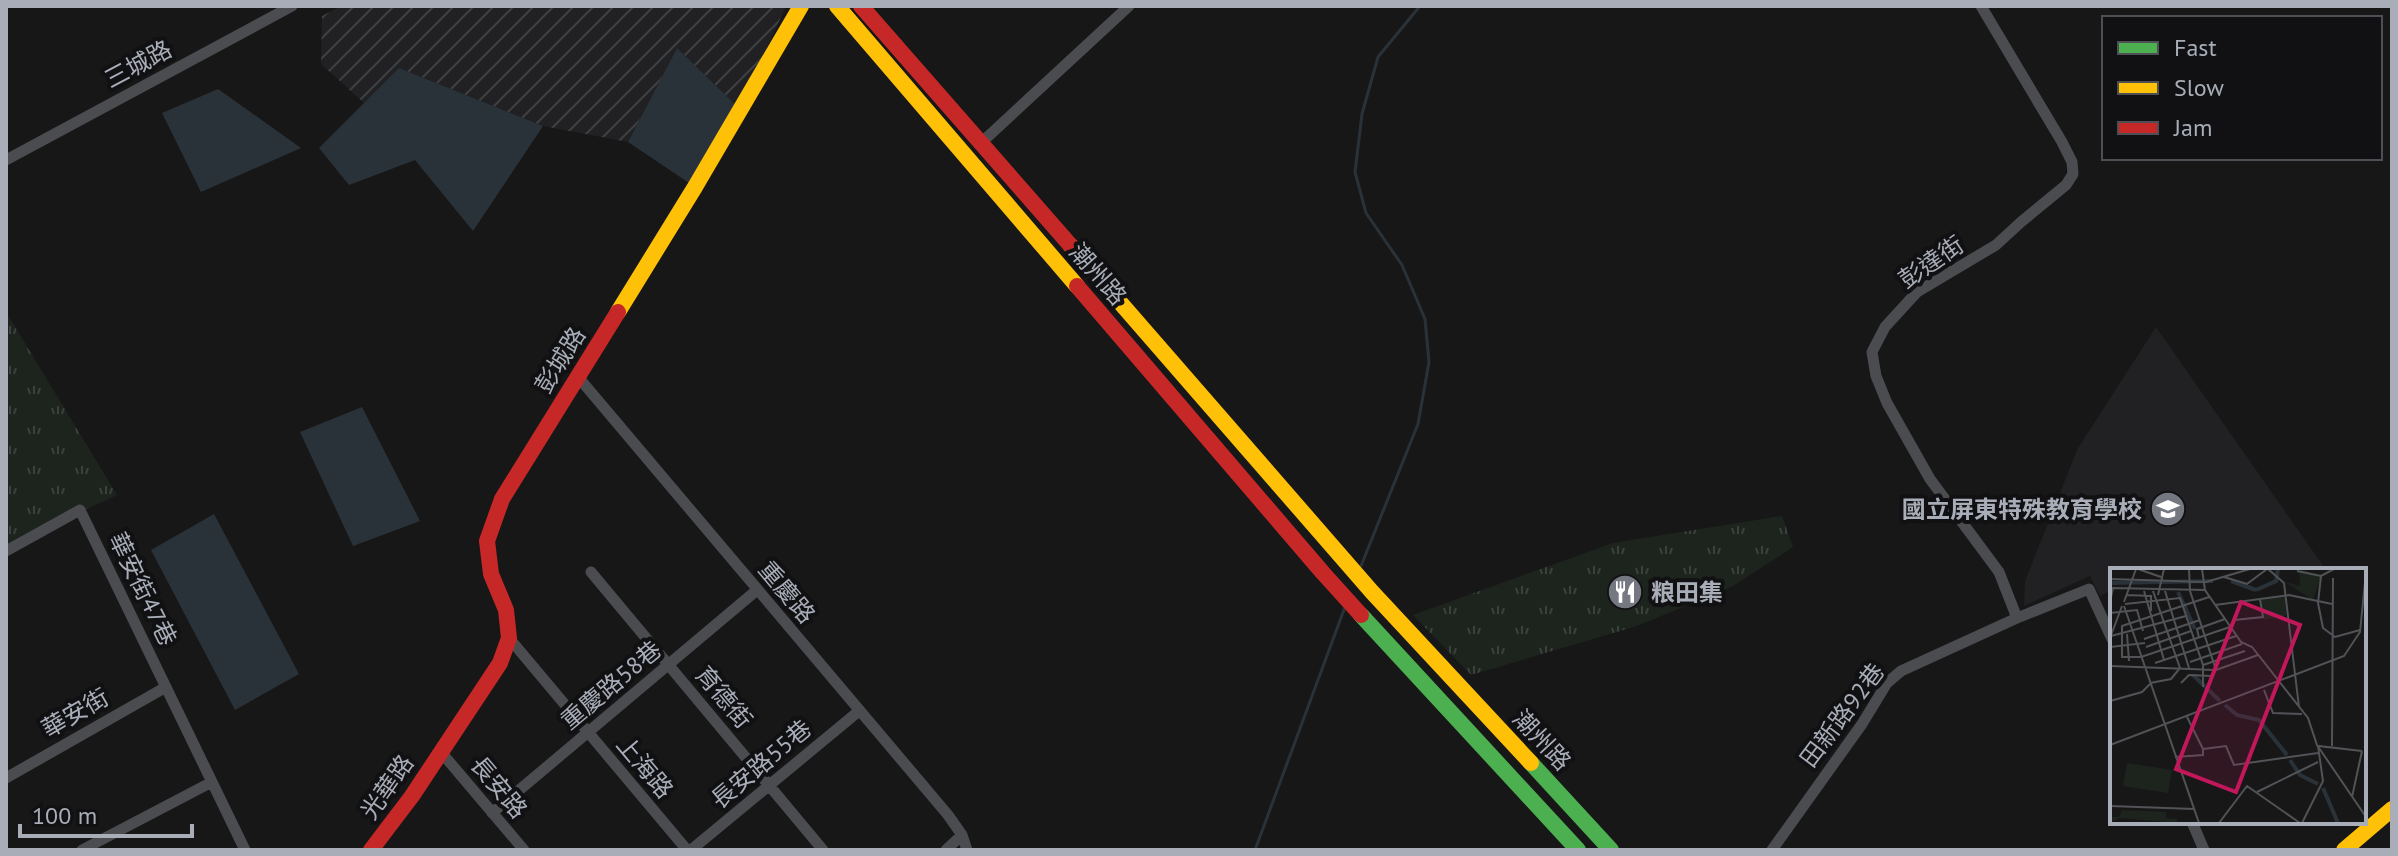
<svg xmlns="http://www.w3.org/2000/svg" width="2398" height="856" font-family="'PT Sans','Noto Sans TC',sans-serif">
<defs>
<pattern id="industrial-furrows" width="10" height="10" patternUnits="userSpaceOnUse" patternTransform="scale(2)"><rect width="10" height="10" fill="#212123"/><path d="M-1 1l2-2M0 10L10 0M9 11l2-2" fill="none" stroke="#3e3f41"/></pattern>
<pattern id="park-tufts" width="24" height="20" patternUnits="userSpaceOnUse" patternTransform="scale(2)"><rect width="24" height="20" fill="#1d241e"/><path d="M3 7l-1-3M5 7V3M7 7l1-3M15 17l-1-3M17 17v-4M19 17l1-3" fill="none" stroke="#3b413d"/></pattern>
</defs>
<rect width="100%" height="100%" fill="#171717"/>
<!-- built -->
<path fill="#212123" d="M2156,327L2326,570H2112V590L2100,596L2090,576L2024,606L2025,581L2078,448Z"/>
<!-- industrial -->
<path fill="url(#industrial-furrows)" d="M341,6H786L740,109L677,48L628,142L543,126L399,68L364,103L321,64L322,16Z"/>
<!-- park -->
<path fill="url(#park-tufts)" d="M6,312L117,495L6,546Z
M1782,516L1793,547L1733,586L1637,626L1471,675L1413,615L1613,543Z"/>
<!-- water -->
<path fill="#2a3239" d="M677,48L740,109L695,187L628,142Z
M399,68L543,126L473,231L415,160L349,185L319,148Z
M218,89L301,148L201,192L162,113Z
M362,407L420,521L353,546L300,432Z
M214,514L299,674L235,710L151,550Z"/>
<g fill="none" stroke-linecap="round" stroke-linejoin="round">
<!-- stream -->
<path stroke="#2a3239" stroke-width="3" d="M1361,566L1418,424L1429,362L1425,319L1402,265L1366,213L1355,172L1362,114L1378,57L1420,6
M1255,850L1345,607"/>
<!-- street -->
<path stroke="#4b4c50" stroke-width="11" d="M1981,6L2062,142L2072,162L2073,174L2066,185L2021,222L1996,245L1917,292L1885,327L1872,352L1876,376L1887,403L1930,479L1999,572L2017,618
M981,143L1129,6
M6,160L292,6
M579,378L948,815L962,835L967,850
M6,551L80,510L245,850
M591,572L823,850
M509,638L687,850
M441,752L524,850
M6,778L166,687
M492,813L757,590
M2192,822L2204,850
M82,850L210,783
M691,850L859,711
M946,850L962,835
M1772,850L1862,724L1887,683L1901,671L2017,618L2089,589L2112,639"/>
<!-- fast -->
<path stroke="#4caf50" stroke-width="16" d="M1361,615L1578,850
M1531,763L1611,850"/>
<!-- slow -->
<path stroke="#ffc107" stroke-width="16" d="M837,6L1077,286
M1071,246L1372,592L1531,763
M618,312L695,187L801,6
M2344,850L2392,809"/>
<!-- jam -->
<path stroke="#c62828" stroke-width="16" d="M861,6L1071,246
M1077,286L1323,573L1361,615
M371,850L412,796L500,663L509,638L506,610L491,574L487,541L502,499L618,312"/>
</g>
<!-- icons -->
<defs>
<g id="school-disc" transform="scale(1.8)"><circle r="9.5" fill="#757880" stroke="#111113"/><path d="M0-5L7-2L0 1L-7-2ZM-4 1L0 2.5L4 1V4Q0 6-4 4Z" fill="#fff"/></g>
<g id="restaurant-disc" transform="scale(1.8)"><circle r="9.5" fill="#757880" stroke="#111113"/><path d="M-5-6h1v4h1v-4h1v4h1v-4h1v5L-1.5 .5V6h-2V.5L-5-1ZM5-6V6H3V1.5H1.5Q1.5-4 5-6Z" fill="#fff"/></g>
</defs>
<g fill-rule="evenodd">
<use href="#school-disc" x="2168" y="509"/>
<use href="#restaurant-disc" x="1625" y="592"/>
</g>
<g text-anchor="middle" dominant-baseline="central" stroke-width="8" stroke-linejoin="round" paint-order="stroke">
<!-- street labels -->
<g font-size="24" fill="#a8adb8" stroke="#111113">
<text transform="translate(138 64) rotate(-28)">三城路</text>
<text transform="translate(1931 262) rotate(-34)">彭達街</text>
<text transform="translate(1098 274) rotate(49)">潮州路</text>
<text transform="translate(560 360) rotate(-58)">彭城路</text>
<text transform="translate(143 589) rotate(64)">華安街47巷</text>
<text transform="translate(787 592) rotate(50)">重慶路</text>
<text transform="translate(611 685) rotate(-40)">重慶路58巷</text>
<text transform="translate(724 697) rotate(50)">育德街</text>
<text transform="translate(75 713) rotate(-30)">華安街</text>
<text transform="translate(1842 715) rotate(-53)">田新路92巷</text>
<text transform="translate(1542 740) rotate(47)">潮州路</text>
<text transform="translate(761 764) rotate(-40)">長安路55巷</text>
<text transform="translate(645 767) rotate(50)">上海路</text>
<text transform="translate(387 787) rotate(-55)">光華路</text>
<text transform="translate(499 787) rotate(50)">長安路</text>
</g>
<!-- poi labels -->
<g font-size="24" font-weight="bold" fill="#a8adb8" stroke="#111113" text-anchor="end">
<text x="2142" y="509">國立屏東特殊教育學校</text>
<text x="1651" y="592" text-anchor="start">粮田集</text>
</g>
</g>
<!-- overview -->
<g transform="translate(2110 568)">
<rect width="256" height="256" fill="#171717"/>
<path d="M12,242L56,244V250L67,251V255L9,250L0,255V249H9Z" fill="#1d241e"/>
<path d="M189,1L211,8L203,32L175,14L190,18ZM175,29L176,48L153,52L151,31ZM17,195L62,202L58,225L13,218Z" fill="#1d241e"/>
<path fill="none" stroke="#2a3239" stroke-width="4" d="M121,13L146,22M0,15L103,13M146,22L166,13L168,1M68,24L85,61M83,107L110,133M115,137L127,147L149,152L177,187M180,192L190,207L208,216M213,220L228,255"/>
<path fill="none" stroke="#515357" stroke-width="2" d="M28,1L51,9M79,1L80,23L106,102M92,1L95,22L131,74L142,79L198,150L207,177L256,249M158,1L174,15L189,139M187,3L211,8L224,1M211,8L208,35L213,60L225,69L250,62M114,9L137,16L157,1M0,11L96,14L140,1M34,23L54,92M43,23L70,100M55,23L79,100M17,27L41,28V43M48,27L54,1M99,29L12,58V89H31L120,59M0,34L3,20L95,22M14,34L26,1M15,36L70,30L93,97V119M105,37L179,27L222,36M14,38L89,255M0,45L27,42L33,63M124,52L153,49L150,31M17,66L19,93M1,68L76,48M0,70L12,38M89,70L87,61L115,51M34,71L90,52M0,79L35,75M36,79L81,63M80,94L132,76M45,95L126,68M93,97L135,83M0,98L106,102L148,87M40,115L61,111L70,100M71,115L79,107L102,108M154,122L163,145L192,146M0,133L32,124L40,116M77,149L93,181M0,177L234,88L250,64L256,4M222,178L223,10M93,181L116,178L124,197L208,185M65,189L93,187V181M147,224L208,194M242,229L252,183M0,238L84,241M109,255L137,218L190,255M192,255L213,213L208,178L252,183"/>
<path fill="#c2185b" fill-opacity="0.15" stroke="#c2185b" stroke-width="4" d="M131,34L190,57L126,224L66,201Z"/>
<rect width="256" height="256" fill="none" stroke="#a8adb8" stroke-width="4"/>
</g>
<!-- border -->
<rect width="2398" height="856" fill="none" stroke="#a8adb8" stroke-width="16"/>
<!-- legend -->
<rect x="2102" y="16" width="280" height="144" fill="#111113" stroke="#4d4f55" stroke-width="2"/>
<rect x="2118" y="42" width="40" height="12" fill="#4caf50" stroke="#4d4f55" stroke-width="2"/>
<text x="2174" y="56" font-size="24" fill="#a8adb8">Fast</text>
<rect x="2118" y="82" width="40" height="12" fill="#ffc107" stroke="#4d4f55" stroke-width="2"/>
<text x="2174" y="96" font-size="24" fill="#a8adb8">Slow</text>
<rect x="2118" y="122" width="40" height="12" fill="#c62828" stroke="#4d4f55" stroke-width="2"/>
<text x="2174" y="136" font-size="24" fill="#a8adb8">Jam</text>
<!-- scale -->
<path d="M20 824v12h172v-12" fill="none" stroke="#a8adb8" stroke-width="4"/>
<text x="32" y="824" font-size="24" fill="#a8adb8" stroke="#111113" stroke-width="6" paint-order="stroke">100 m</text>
</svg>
